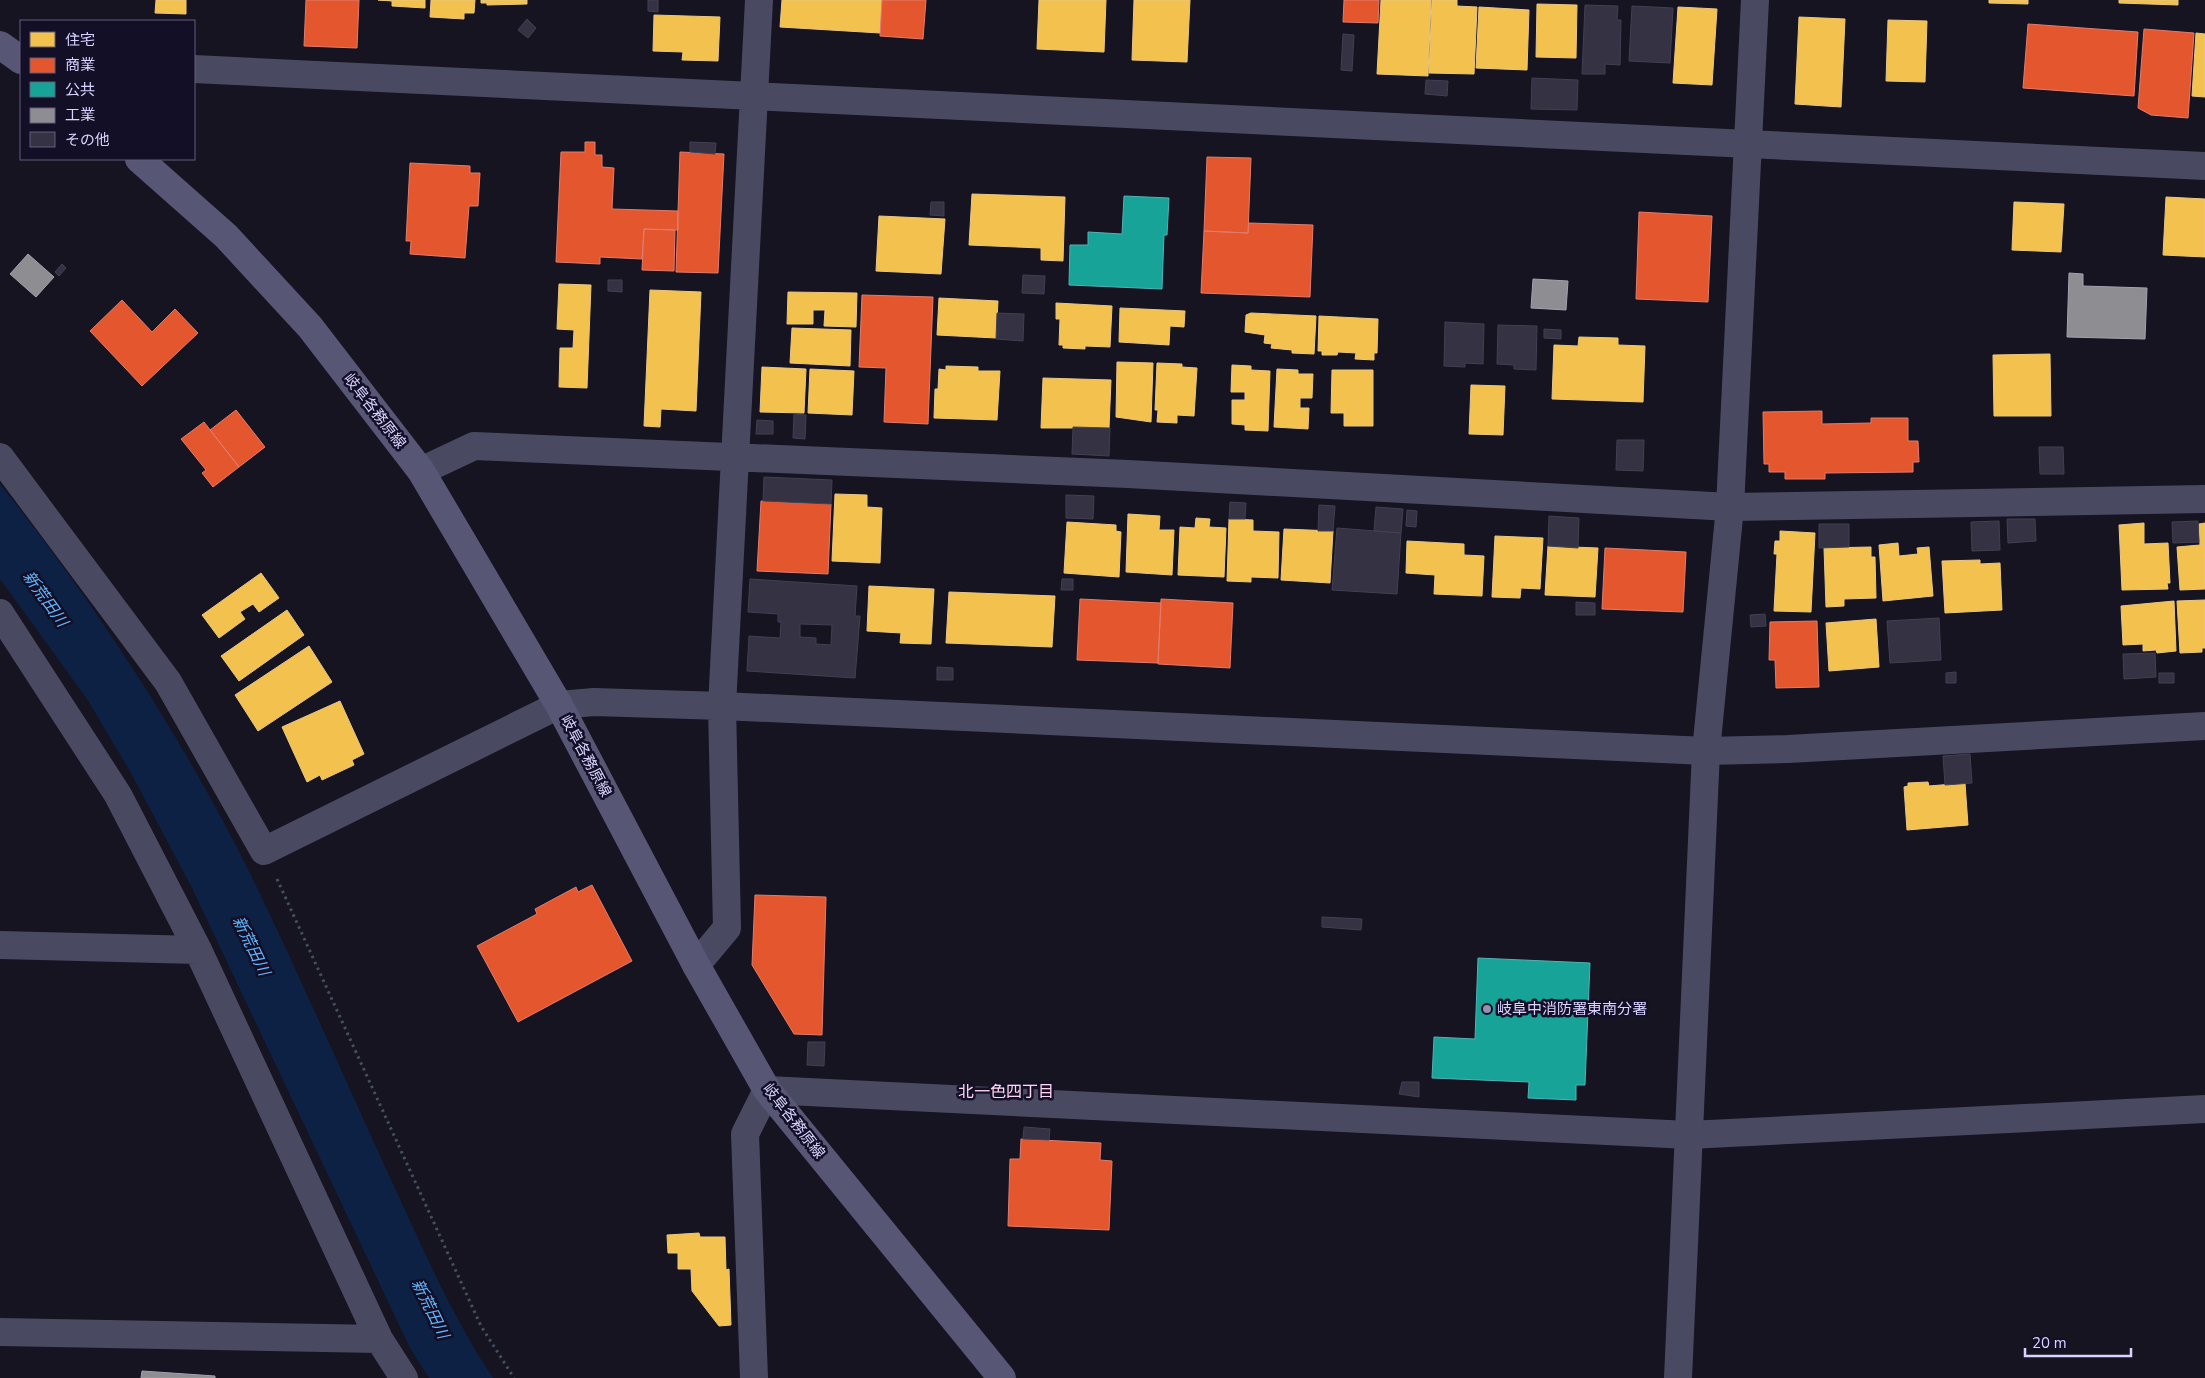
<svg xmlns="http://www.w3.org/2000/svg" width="2205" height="1378" font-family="'Nunito Sans','Noto Sans JP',sans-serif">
<rect width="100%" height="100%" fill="#161421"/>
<!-- water -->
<path fill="#0d2144" d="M0,484C96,605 181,735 250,873C300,976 346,1082 394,1186C424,1251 453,1318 493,1378H429L410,1348L191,886L131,773L87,699L0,579Z"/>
<!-- homes -->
<path fill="#f2c14e" stroke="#eac783" d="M156,0H186V14L155,13Z
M378,0H425V8L392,6V1Z
M431,0H475L474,13H464V19L430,17Z
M481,0H527V4L487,5V3H481Z
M782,0H882L880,33L780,27Z
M1039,0H1106L1104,52L1037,49Z
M1134,0H1190L1187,62L1132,60Z
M1381,0H1431L1428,76L1377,74Z
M1432,0H1457V6L1477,7L1474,74L1429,73Z
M1989,0H2028V4L1989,3Z
M2119,0H2178V5L2119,3Z
M1537,4L1577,5L1576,58L1536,57Z
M1479,7L1529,10L1527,70L1476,68Z
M1678,7L1717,9L1712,85L1673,83Z
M654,15L720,17L718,61L682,60L683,52L653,51Z
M1799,17L1845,19L1841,107L1795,104Z
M1888,20L1927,21L1925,82L1886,81Z
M2196,33L2205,34V97L2192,96Z
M972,194L1065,197L1063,261L1041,260V248L969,245Z
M2166,197L2205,199V257L2163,255Z
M2014,202L2064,204L2061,252L2012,250Z
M879,216L945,219L941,274L876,271Z
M559,284L591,285L587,388L559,387L560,348H573L574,330L557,329Z
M650,290L701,292L696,411L661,409L660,427L644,426Z
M788,292L857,293L856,327L824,326L825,310H813V324H787Z
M939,298L998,301L996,338L937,335Z
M1056,303L1112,306L1110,347L1085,346V349L1063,348V345H1059L1060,319H1056Z
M1120,308L1185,311L1184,327L1170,326L1169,345L1119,342Z
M1251,313L1316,316L1314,354L1292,353V350L1271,348L1272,344L1264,343L1265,335L1245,332L1246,315Z
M1319,316L1378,319L1377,353H1374V360L1355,359L1356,353L1338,352L1337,355H1322V351H1318Z
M792,328L851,330L850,366L790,363Z
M1579,337L1618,338V345L1645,346L1643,402L1552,399L1554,345L1578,346Z
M2050,354L2051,416H1994L1993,355Z
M1117,362L1153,363L1151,422L1116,417Z
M1157,363L1182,364V367L1197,368L1194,416L1177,415V423L1157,422L1158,410H1155Z
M1232,365L1251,366V370L1270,371L1268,431L1245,430V425L1232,424V400H1245V392H1231Z
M946,366L978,367V371H1000L997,420L934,418L935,389H938L939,369L946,370Z
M762,367L806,369L804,413L760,412Z
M810,369L854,371L852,415L808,413Z
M1277,369L1298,370V374H1313L1312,398H1300V408H1309L1308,429L1274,427Z
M1332,370H1373V426H1344V413H1331Z
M1043,378L1111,380L1109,428H1041Z
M1471,385L1505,386L1503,435L1469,434Z
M835,494L867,495V507L882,508L880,563L832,561Z
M1128,514L1160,516L1159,530H1174L1172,575L1126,572Z
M1196,518L1210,519L1209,527L1226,528L1224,577L1178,575L1180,527L1195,528Z
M1229,519L1253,520V531L1279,532L1278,578L1251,577V582L1227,581Z
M1067,522L1116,525V531L1121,532L1119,577L1064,573Z
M2144,523V544L2168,543L2170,583H2167L2168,589L2122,590L2119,525Z
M2205,523V589L2180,590L2177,547L2200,545L2199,524Z
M1284,529L1333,531L1330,583L1281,580Z
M1780,531L1815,533L1811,612L1774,611L1777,554H1774L1775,541H1780Z
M1495,536L1543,538L1540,589L1521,588L1520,598L1492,597Z
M1407,541L1464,544V555L1484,556L1482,596L1434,594L1435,575L1406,573Z
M1898,543L1899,556L1918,554L1917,548L1929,547L1933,596L1883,601L1879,545Z
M1548,546L1598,548L1595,597L1545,595Z
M1871,547V557H1875L1876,598L1844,599V606L1826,607L1824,548Z
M1980,560V564L2000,563L2002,610L1945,613L1942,561Z
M261,573L279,598L259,612L253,604L240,612L245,619L219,638L202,615Z
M869,586L934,589L931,644L900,643L901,633L867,631Z
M949,592L1055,596L1052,647L946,643Z
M2205,600V648H2202V652L2180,653L2177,601Z
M2174,601L2176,651L2157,653L2156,650L2143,651V644L2123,645L2121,606Z
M287,610L304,635L239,681L221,656Z
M1876,619L1879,667L1829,671L1826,623Z
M309,646L332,682L258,731L235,695Z
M340,701L364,754L352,760L354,765L322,780L320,775L307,782L282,727Z
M1928,782L1929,786L1965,783L1968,825L1907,830L1904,787L1908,786V783Z
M699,1233L700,1237H725L726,1270L729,1269L731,1325L719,1326L692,1291L691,1269H678V1253H668L667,1235Z"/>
<!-- shops -->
<path fill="#e4572e" stroke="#e17c6d" d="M306,0H359L357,48L304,46Z
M882,0H926L923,39L880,36Z
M1344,0H1379L1378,23L1343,22Z
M2028,24L2138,32L2134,96L2023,88Z
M2144,29L2194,33L2188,118L2151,115L2138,108Z
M585,142H595V155H602V167L614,168L612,209L678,211V230L644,229L642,259L600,257V264L556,262L561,152H585Z
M680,152L724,154L718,273L676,272Z
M1207,157L1251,158L1248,233L1204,231Z
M410,163L470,166V173H480L478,206H469L465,258L410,254L411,241H406Z
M1639,212L1712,216L1708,302L1636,299Z
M1249,223L1313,225L1310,297L1201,293L1204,231L1248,233Z
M644,229L675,230L674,271L642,270Z
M862,295L933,297L928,424L884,422L886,368L859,367Z
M122,300L152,332L175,309L198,333L142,386L90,331Z
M236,410L265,447L239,467L210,430Z
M1822,411V424L1871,423V418H1908V441H1918L1919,462H1913V472L1825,473V479H1785V472H1769V464H1764L1763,412Z
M204,422L239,467L213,487L202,473L206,470L181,439Z
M761,501L831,504L828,574L757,571Z
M1605,548L1686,552L1683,612L1602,609Z
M1080,599L1161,603L1158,663L1077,660Z
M1161,599L1233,603L1230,668L1158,664Z
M1817,621L1819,687L1776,688L1775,660H1769L1770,622Z
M592,885L632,961L518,1022L477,946L537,914L535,909L576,887L578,892Z
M755,895L826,897L822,1035L794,1034L752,965Z
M1021,1139L1101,1143L1100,1160L1112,1161L1109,1230L1008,1226L1010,1159H1020Z"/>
<!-- public -->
<path fill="#17a398" stroke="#51b2b7" d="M1124,196L1169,198L1167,235H1164L1162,289L1069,285L1070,245H1088V232L1122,234Z
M1478,958L1590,963L1585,1085H1576V1100L1528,1098L1529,1082L1432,1078L1434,1037L1475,1039Z"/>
<!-- industry -->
<path fill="#8d8d92" stroke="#a4a2b3" d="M28,254L54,277L36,297L10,274Z
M2069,273L2083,274V286L2147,288L2145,339L2067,337Z
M1533,279L1568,281L1566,310L1531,308Z
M142,1371L215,1376V1378H141Z"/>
<!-- building -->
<path fill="#343243" stroke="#433f54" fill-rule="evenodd" d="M648,0H658V12L648,11Z
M1585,5L1618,6L1617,20H1621L1620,65L1605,64V74H1582Z
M1632,6L1673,8L1670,63L1629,61Z
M527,19L536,28L528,38L518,30Z
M1343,34L1354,35L1352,71L1341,70Z
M1532,78L1578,80L1577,110L1531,109Z
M1426,80L1448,81L1447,96L1425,94Z
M690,142L716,143L715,154L690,152Z
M931,202H944V216L930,215Z
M62,264L66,268L59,276L55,272Z
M1023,275L1045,276L1044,294L1022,293Z
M608,280H622V292L608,291Z
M997,313L1024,314L1023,341L996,339Z
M1445,322L1484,324L1483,364L1465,363V367L1444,366Z
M1498,325L1537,326L1536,370L1514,369V365L1497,364Z
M1544,329L1561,330V339L1544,338Z
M794,414L806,415L805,439L793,438Z
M757,420L773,421V434H756Z
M1073,427L1110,428L1109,456L1072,454Z
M1617,440H1644L1643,471L1616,470Z
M2039,447H2063L2064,474H2040Z
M764,477L832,480L831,504L763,501Z
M1066,495L1094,496L1093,519L1066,518Z
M1230,502L1246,503L1245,519H1229Z
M1319,505L1335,506L1333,531H1318Z
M1376,507L1403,509L1401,533L1374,531Z
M1407,510L1417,511L1416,527L1406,526Z
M1549,516L1579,518L1578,548L1548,546Z
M2007,519H2035L2036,541L2008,543Z
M1999,521L2000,550L1972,551L1971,522Z
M2198,521L2199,542L2173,543L2172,522Z
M1819,524H1849V547L1819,548Z
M1337,528L1401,533L1397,594L1332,590Z
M750,579L857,586L855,616H860L855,678L747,671L749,636L780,638L781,622H778V614L748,612ZM800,624L832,625L831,645L816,644V638L800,637Z
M1062,579H1073V590H1061Z
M1576,602L1595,603V615H1576Z
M1765,614L1766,626L1751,627L1750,615Z
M1939,618L1941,660L1890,663L1887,621Z
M2155,653L2156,677L2124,679L2123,654Z
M937,667L953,668V680H937Z
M1956,672V683H1946V673Z
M2159,673H2174V683H2159Z
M1970,754L1972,783L1945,785L1943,756Z
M1322,917L1362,919L1361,930L1322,927Z
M808,1042H825L824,1066L807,1065Z
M1402,1082H1419V1097L1399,1094Z
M1024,1127L1050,1129L1049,1140L1023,1139Z"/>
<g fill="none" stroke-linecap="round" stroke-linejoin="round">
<!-- path -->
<path stroke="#44505f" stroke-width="3" stroke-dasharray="2.5 4" stroke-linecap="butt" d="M277,879L481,1326L514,1378"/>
<!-- minor -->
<path stroke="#4a4962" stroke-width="28" d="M194,69L2205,166
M0,457L168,682L264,851L559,705L594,702L722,706L1706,751L1788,749L2205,726
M421,471L474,446L1128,474L1730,507L2205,499
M0,613L118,795L198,950L379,1339L404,1378
M0,945L198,950
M696,965L727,928L722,706L759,0
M0,1332L379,1339
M754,1378L745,1134L767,1090L1689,1135L2205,1109"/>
<!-- tertiary -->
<path stroke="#4a4962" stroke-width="28" d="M1678,1378L1706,751L1730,507L1755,0"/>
<!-- secondary -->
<path stroke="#575674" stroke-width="28" d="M0,45L21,60
M139,159L226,236L310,327L421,471L559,705L696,965L767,1090L1002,1378"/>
</g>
<!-- markers -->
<circle fill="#9591b1" stroke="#130f26" stroke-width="2" cx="1487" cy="1009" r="5"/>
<g text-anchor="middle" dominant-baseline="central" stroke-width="5" stroke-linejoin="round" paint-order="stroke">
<!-- street labels -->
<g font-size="15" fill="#d9d4ff" stroke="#130f26">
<text transform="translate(375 411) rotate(52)">岐阜各務原線</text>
<text transform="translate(586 756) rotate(62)">岐阜各務原線</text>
<text transform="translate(794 1121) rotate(52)">岐阜各務原線</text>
</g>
<!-- poi labels -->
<g font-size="15" fill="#d9d4ff" stroke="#130f26" text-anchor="start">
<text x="1497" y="1009">岐阜中消防署東南分署</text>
</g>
<!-- water labels -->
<g font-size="16" font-style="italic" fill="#62b6ff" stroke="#130f26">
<text transform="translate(45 599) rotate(54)">新荒田川</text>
<text transform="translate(251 946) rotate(64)">新荒田川</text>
<text transform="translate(430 1309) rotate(64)">新荒田川</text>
</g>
<!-- neighbourhood labels -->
<g font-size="16" fill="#ffd6f0" stroke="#130f26">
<text x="1006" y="1092">北一色四丁目</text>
</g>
</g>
<!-- legend -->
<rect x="20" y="20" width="175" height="140" fill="#130f26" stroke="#625e7d"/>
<rect x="30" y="32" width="25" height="15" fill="#f2c14e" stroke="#625e7d"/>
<text x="65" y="45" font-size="15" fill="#d9d4ff">住宅</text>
<rect x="30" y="58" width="25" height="15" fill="#e4572e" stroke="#625e7d"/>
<text x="65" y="70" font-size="15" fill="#d9d4ff">商業</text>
<rect x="30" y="82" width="25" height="15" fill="#17a398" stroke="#625e7d"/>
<text x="65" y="95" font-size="15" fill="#d9d4ff">公共</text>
<rect x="30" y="108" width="25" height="15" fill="#8d8d92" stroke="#625e7d"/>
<text x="65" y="120" font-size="15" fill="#d9d4ff">工業</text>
<rect x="30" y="132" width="25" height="15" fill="#343243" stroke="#625e7d"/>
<text x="65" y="145" font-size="15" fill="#d9d4ff">その他</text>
<!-- scale -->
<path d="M2025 1348v8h106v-8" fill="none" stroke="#d9d4ff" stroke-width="2.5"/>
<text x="2032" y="1348" font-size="15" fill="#d9d4ff" stroke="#130f26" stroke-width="4" paint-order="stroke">20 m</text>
</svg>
